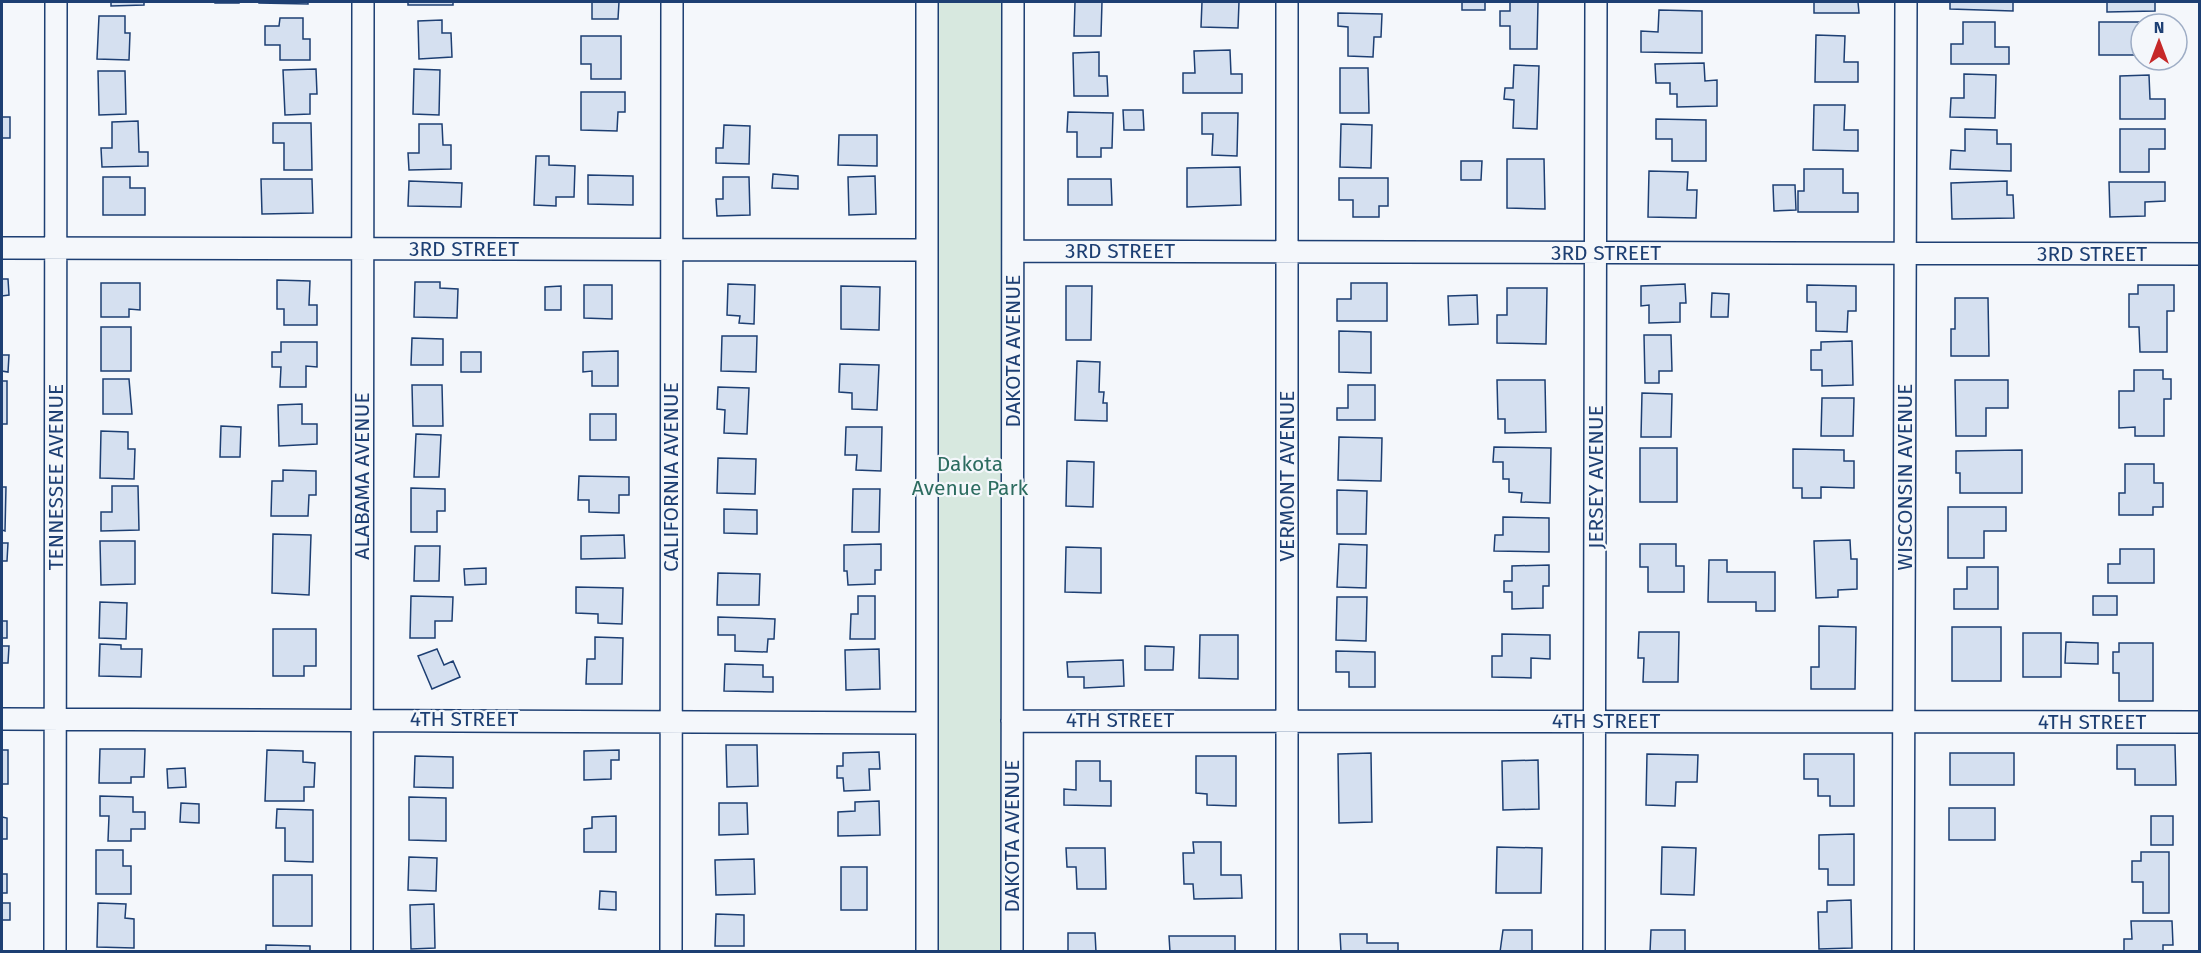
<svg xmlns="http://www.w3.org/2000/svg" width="2201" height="953" font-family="'Fira Sans',sans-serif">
<rect width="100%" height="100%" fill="#f4f7fb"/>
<!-- green -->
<path fill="#d7e8df" stroke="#687fa3" stroke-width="1.5" d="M937,2H1005L1004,951H935Z"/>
<!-- building -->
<path fill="#d5e0f0" stroke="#1d3f73" stroke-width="1.5" d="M111,2H144V5L111,6Z
M215,2H239V3H215Z
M259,2H308V4L259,3Z
M408,2H453V5H408Z
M592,2H619L618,19H592Z
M1075,2H1102L1101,36H1074Z
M1202,2H1239L1238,28L1201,27Z
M1462,2H1485V10H1462Z
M1510,2H1538L1537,49H1510V26H1500V11H1510Z
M1814,2H1858L1859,13H1814Z
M1950,2H2013V11L1950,9Z
M2107,2H2155V11L2107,12Z
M1659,10L1702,11V53L1641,52V31L1658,32Z
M1338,13L1382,14L1381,37H1374L1373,57L1348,56V27L1338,26Z
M99,16H125V33H130L129,60L97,59Z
M280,18H303V39H310V60H280V45H265V26H279Z
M442,20V33H451L452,57L419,59L418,21Z
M1963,22H1995V47H2009V64H1951V44H1963Z
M2099,22H2166V24H2141V55H2099Z
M1816,35L1845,36L1844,62H1858V82H1815Z
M581,36H621V79H591V64H581Z
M1230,50L1231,74H1242V93H1183V73H1195L1194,51Z
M1099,52V76H1107L1108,96H1074L1073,53Z
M1704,63L1705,81L1717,80V106L1677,107V94H1670V83H1656L1655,64Z
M1514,65L1539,66L1537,129L1513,128L1514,100L1504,99L1505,88H1513Z
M1340,68H1368L1369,113H1340Z
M316,69L317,94H310V114L285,115L283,70Z
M414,69L440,70L439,115L413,114Z
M98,71H125L126,114L99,115Z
M1964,74L1996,75L1995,118L1950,117L1951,98H1964Z
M2149,75L2150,99H2165V119H2120V76Z
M581,92H625V112H618L617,131L581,130Z
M1814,105H1845L1844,130H1858V151L1813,150Z
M1123,110H1143L1144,130H1124Z
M1068,112L1113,113L1112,148H1101V157H1077V132H1067Z
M1202,113H1238L1237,156L1212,155L1213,134H1202Z
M2,117H10V138H2Z
M1656,119L1706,120V161H1672V139H1656Z
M138,121L139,152H148V166L102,167L101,148H112V122Z
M273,123H311L312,170H284V143H273Z
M419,124H442L443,145H451V169L409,170L408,153H419Z
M1341,124L1372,125L1371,168L1340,167Z
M724,125L750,126L749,164L716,163V148H723Z
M1965,129L1997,130V144H2011V171L1950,169L1951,150L1965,151Z
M2120,129H2165V149H2149V172H2120Z
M839,135H877V166L838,165Z
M536,156H549V165L575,166L574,197H556V206L534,205Z
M1507,159H1544L1545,209L1507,208Z
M1461,161H1482L1481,180H1461Z
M1240,167L1241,205L1187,207V168Z
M1804,169H1843V193H1858V212H1798V191H1804Z
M1649,171L1688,172L1687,190H1697L1696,218L1648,217Z
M773,174L798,176V189L772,188Z
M588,175L633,176V205L588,204Z
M875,176L876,214L849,215L848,177Z
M103,177H130V188H145V215H103Z
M723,177H749L750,215L717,216L716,199H723Z
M1339,178H1388V206H1379V217H1353V200H1339Z
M261,179H312L313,213L262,214Z
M1068,179H1111L1112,205H1068Z
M409,181L462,183L461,207L408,206Z
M2007,181V195H2013L2014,218L1952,219L1951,183Z
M2109,182H2165V201L2145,202V216L2110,217Z
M1773,185H1795L1796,210L1774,211Z
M2,279H8L9,295L2,296Z
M277,280L310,281L309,305H317V325H284V309H277Z
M415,282H440V288L458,289L457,318L414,317Z
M101,283H140V310L129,309V317H101Z
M1351,283H1387V321H1337V299H1351Z
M728,284L755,285L754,324L739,323L740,316L727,315Z
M1685,284L1686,303H1680V322L1649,323V305L1641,306V286Z
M584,285H612V319L584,318Z
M1807,285L1856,286V311H1848L1847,332L1816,331V302H1807Z
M2138,285H2174V311H2167V352H2140L2139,327H2129V294H2138Z
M561,286V310H545V287Z
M841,286L880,287L879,330L841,329Z
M1066,286H1092L1091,340H1066Z
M1507,288H1547L1546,344L1497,343V315H1507Z
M1712,293L1729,294L1728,317H1711Z
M1477,295L1478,324L1449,325L1448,296Z
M1955,298H1988L1989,356H1951V329H1955Z
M101,327H131V371H101Z
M1339,331L1371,332V373L1339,372Z
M1644,335H1671L1672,371H1659V383H1645Z
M722,336H757L756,372L721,371Z
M412,338L443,339V365H411Z
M1852,341L1853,385L1822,386V370H1811V350H1821V342Z
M281,342H317V367L306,366V387H280L281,367H272V352H281Z
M618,351V386H592V371L583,372V352Z
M461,352H481V372H461Z
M2,355H9L8,372L2,371Z
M1077,361L1100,362L1099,392H1104L1103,403H1107V421L1075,420Z
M840,364L879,365L877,410L852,409V393L839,392Z
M2134,370H2163V379H2171V399H2164V436H2135V427L2119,428V391H2134Z
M103,379H129L132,414H103Z
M1497,380H1545L1546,432L1505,433V419H1498Z
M1955,380H2008V408H1986V436H1956Z
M2,381H7V424H2Z
M412,385H442L443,426H413Z
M1348,385H1375V420H1337V408H1348Z
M718,387L749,388L747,434L724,433L725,410L717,409Z
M1642,393L1672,394L1671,437H1641Z
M1822,398H1854L1853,436H1821Z
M302,404V424H317V444L279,446L278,405Z
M590,414H616V440H590Z
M221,426L241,427L240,457H220Z
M846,427H882L881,471L856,470L857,455H845Z
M101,431L128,432V449H135L134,479L100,478Z
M416,434L441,435L439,477H414Z
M1339,437L1382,438L1381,481L1338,480Z
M1494,447L1551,448L1550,503L1521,502L1522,493L1509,492V479H1503V462H1493Z
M1640,448H1677V502H1640Z
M1793,449L1844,450V461H1854V488L1821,487V498H1802V488H1793Z
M2022,450V493H1960V473H1956V451Z
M718,458L756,459L755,494L717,493Z
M1067,461L1094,462L1093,507L1066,506Z
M2125,464H2154V483H2163V507H2153V515H2119V493H2125Z
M283,470L316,471V495H309L308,516H271L272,481H283Z
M579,476L629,477V495H619V513L589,512V500H578Z
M112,486H138L139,530L101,531V512H112Z
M2,487H6L5,531L2,530Z
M411,488L445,489V511H437V532H411Z
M853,489H880L879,532H852Z
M1337,490L1367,491L1366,534H1337Z
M1948,507H2006V531H1984V558H1948Z
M724,509L757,510V534L724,533Z
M1503,517L1549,518V552L1494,551L1495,535H1503Z
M273,534L311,535L309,595L272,593Z
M624,535L625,558L581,559V536Z
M1850,540L1851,559H1857V589L1838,590V597L1816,598L1814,541Z
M100,541H135V584L101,585Z
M2,543H8L7,561H2Z
M881,544V570H875V584L848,585L847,571H844V545Z
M1339,544L1367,545L1366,588L1337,587Z
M1640,544H1676V566H1684V592H1648V567H1640Z
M415,546H440L439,581H414Z
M1066,547L1101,548V593L1065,592Z
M2120,549H2154V583H2108V564H2120Z
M1709,560H1727V572H1775V611H1756V602H1708Z
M1549,565V586H1543V608L1512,609V592H1504V581H1512V566Z
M1967,567H1998V609H1954V589H1967Z
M486,568V584L465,585L464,569Z
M718,573L760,574L759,605H717Z
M576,587L623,588L622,624L598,623V614L576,613Z
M411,596L453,597L452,621H435V638H410Z
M858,596H875V639H850L851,614H858Z
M2093,596H2117V615H2093Z
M1337,597H1367L1366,641L1336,640Z
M100,602L127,603L126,639L99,638Z
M718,617L775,619L774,639H768L767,652L735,651V635H718Z
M2,621H7V638H2Z
M1819,626L1856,627L1855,689H1811V667H1819Z
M1952,627H2001V681H1952Z
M273,629H316V666H304V676H273Z
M1639,632H1679L1678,682H1643L1644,658H1638Z
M2023,633H2061V677H2023Z
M1502,634L1550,635V659L1531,658V678L1492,677V656H1502Z
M1200,635H1238V679L1199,678Z
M595,637L623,638L622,684H586L587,659H595Z
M2066,642L2098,643V664L2065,663Z
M2119,643H2153V701H2119V673H2113V652H2119Z
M100,644L121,645V649H142L141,677L99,676Z
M2,646H9L8,663H2Z
M1145,646L1174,647L1173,670H1145Z
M437,649L444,665L453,661L460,677L432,689L418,656Z
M879,649L880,689L846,690L845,650Z
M1336,651L1375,652V687H1349V672H1336Z
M1123,660L1124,686L1084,688V677H1068L1067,662Z
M725,664L763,665V677H773V692L724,691Z
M726,745H757L758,786L727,787Z
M2117,745H2175L2176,785H2135V769H2117Z
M100,749H145L144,777H131V783H99Z
M2,750H8V784H2Z
M267,750L303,751V762L315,763L314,787H304V801H265Z
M619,750V760H611V779L584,780V751Z
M879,752L880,769H869L870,790L844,791L843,778H837V766H843V753Z
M1371,753L1372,822L1339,823L1338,754Z
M1950,753H2014V785H1950Z
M1647,754L1698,755L1697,782H1676L1675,806L1646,805Z
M1804,754H1854V806H1830V796H1818V779H1804Z
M415,756L453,757V788L414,787Z
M1196,756H1236V806L1207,805V794L1196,793Z
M1538,760L1539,809L1503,810L1502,761Z
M1076,761H1100V781H1111V806L1064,805V789L1076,790Z
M185,768L186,787L168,788L167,769Z
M100,796L133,797V812H145V829H131V841H108L109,816H100Z
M409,797L446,798V841L409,840Z
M879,801L880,835L838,836V812L855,811V802Z
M181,803L199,804V823L180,822Z
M719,803H747L748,834L719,835Z
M1949,808H1995V840H1949Z
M277,809L313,810V862L285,861V828H276Z
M616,816V852H584V829L592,828V817Z
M2151,816H2173V845H2151Z
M2,817L7,818V839H2Z
M1854,834V885H1828V869H1819V835Z
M1193,842H1221V875H1241L1242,898L1194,899L1193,884H1184L1183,853H1194Z
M1497,847L1542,848L1541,893H1496Z
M1662,847L1696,848L1694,895L1661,894Z
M1066,848H1105L1106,889H1077L1076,867H1067Z
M96,850H123V866H131V894H96Z
M2141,852H2169V913H2143V882H2132V861H2141Z
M409,857L437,858L436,891L408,890Z
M754,859L755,894L716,895L715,860Z
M841,867H867V910H841Z
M2,874H7V893H2Z
M273,875H312V926H273Z
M600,891L616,892V910L599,909Z
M1851,900L1852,948L1819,949L1818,912H1827V901Z
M2,903H10V920H2Z
M98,903L126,904L125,918L134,919V948L97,947Z
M434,904L435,948L411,949L410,905Z
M716,914L744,915V946H715Z
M2131,921H2172L2173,945H2163V952H2124V939H2132Z
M1503,930H1532V952H1500Z
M1651,930H1685V952H1650Z
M1068,933H1095L1096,952H1068Z
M1340,934H1367V943H1398V952H1341Z
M1169,936H1235V952H1170Z
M266,945L310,946V952H266Z"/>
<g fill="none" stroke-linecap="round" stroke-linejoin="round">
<!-- minor casing -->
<g stroke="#1d3f73" stroke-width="24">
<path id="minor" d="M2,248L927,250
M1013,251L2200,254
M2,719L927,723
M1012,721L2200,722
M55,952L56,2
M362,952L363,2
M671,952L672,2
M927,952V2
M1012,952L1013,2
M1287,952V2
M1594,952L1596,2
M1903,952L1906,2"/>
</g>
<!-- minor -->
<use href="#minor" stroke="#f4f7fb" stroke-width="21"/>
</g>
<g text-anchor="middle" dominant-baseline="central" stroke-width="4.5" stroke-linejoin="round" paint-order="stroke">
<!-- street labels -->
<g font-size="21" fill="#1d3f73" stroke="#f4f7fb">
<text x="464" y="249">3RD STREET</text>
<text x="1120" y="251">3RD STREET</text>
<text x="1606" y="253">3RD STREET</text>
<text x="2092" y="254">3RD STREET</text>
<text transform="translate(1013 351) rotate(-90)">DAKOTA AVENUE</text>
<text transform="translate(362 476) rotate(-90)">ALABAMA AVENUE</text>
<text transform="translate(1287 476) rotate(-90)">VERMONT AVENUE</text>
<text transform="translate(56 477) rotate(-90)">TENNESSEE AVENUE</text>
<text transform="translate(671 477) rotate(-90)">CALIFORNIA AVENUE</text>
<text transform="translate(1596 477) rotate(-90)">JERSEY AVENUE</text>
<text transform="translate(1905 477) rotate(-90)">WISCONSIN AVENUE</text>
<text x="464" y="719">4TH STREET</text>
<text x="1120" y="720">4TH STREET</text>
<text x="1606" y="721">4TH STREET</text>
<text x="2092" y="722">4TH STREET</text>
<text transform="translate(1012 836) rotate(-90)">DAKOTA AVENUE</text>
</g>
<!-- park labels -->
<g font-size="21" fill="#2c6c60" stroke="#f4f7fb">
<text x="970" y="464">Dakota<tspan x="970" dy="24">Avenue Park</tspan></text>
</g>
</g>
<!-- border -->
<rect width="2201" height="953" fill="none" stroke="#1d3f73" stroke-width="6"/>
<!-- north arrow -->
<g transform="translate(2159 42)"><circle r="28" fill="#f4f7fb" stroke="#9eadc5" stroke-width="1.5"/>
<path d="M0-4.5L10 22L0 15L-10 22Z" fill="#c62828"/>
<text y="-9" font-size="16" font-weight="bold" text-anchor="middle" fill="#1d3f73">N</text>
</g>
</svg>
